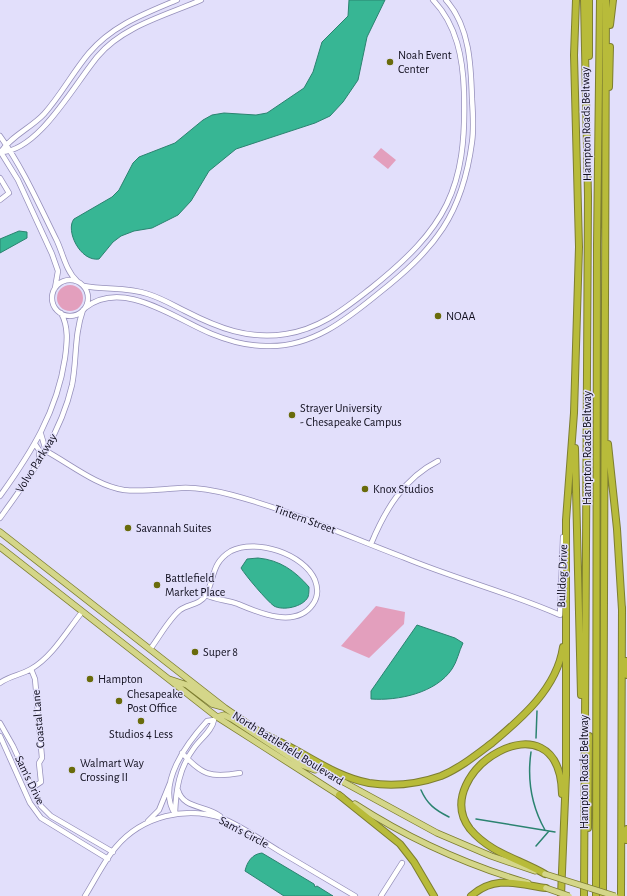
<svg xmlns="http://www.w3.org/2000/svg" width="627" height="896" font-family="'Alegreya Sans',sans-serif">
<rect width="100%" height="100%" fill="#e2dffb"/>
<!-- green -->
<path fill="#e39fbd" d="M381,148L396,160L388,169L373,157Z
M57 298a13 13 0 1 1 26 0a13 13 0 1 1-26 0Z
M376,606L405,612L404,624L369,658L341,646Z"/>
<!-- water -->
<path fill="#37b694" stroke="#2b8370" d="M349,0H385L367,37L358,80L343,102L330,116L315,123L236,149L209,171L191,201L178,215L152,228L134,231L121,236L113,242L99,259C80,262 65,230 74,219L112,197L119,190L133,163L139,157L175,143L203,120L212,115L224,113L256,115L267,113L304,88L313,72L322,42L348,16Z
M19,231L27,232V238L0,253V239Z
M258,558C280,560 295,571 309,587C309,590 309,594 308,597C303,607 283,611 274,606C267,601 245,575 241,568L247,559Z
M417,625L455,638L463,643C459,651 457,662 452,669C436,693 398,701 371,699V691Z
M262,853L314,884L315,887L317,886L333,896H284L245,871C247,862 252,854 262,853Z"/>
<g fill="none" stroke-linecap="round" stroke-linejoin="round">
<!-- stream -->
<path stroke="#2b8370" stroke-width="1.5" d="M536,738L537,711
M531,752C527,780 531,805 545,830
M421,790C427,804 435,810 449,817
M476,819L555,832
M536,846L549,831"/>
<!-- minor casing -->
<g stroke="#9690bb" stroke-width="6">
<path id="minor" d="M177,0C144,14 113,25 89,53C73,72 61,95 44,114C31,128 11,136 1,152C39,151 75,83 98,56C123,26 167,15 201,0
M0,136C23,168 39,205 57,241C63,254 66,271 77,281
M0,151L18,180L52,254L58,271L55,288
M0,178L9,193L0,200
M52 298a18 18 0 1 1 36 0a18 18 0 1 1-36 0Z
M84,286C105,290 127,287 148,294C161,298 173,305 185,311C218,328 249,340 286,334C320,329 344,309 370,289C446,228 467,190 464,92C463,59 457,25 433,0
M85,308C123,278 175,319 212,334C229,341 248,346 266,346C311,348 346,320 379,293C403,274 426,254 443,228C460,202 468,172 472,142C474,128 473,114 472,99C471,66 470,27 446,0
M41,434L46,451C70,464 97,486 124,490C143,492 162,489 181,488C198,487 216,491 232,495C292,511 347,536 405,558C456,579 510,593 560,615L563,537
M35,444L39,450V461
M0,496C31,453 57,412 65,358C67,343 69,327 61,313
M0,518C30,476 60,437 72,385C77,360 74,335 83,310
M371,544C385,510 404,478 438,461
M151,648C160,636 169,619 180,610C188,604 200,605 206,595C215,578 211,563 231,551C256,538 304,554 315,580C318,588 318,597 313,604C296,629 259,613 238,604C228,600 215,600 206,595
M31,669L35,679L42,758L39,763L41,782L32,788
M0,683C9,676 21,675 31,669C52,657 67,631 82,612
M0,723L13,746L41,806L51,816L113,852
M0,736L30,803L41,818L108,859
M182,753C202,775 210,778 240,773
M178,790C183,809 206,805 220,816
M175,813C176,790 179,768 194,748C200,739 212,731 214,720
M175,814C156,784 187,743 207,721L214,720
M148,821L159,810L170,783
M85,896C95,880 104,861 116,847C142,816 187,805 224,819C243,827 261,840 279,851C304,866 330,881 355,896
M381,896L402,863"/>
</g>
<!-- major casing -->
<g stroke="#7d7e30" stroke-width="7">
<path id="major" d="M0,532L225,708L294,755L437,833L491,856L535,871
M0,547L217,717L342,797
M169,679L187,685L212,704L223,707
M217,717L224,715L232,719L302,765L315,770
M355,804C409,839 467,865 528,883"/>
</g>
<!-- highway casing -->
<g stroke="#7d7e30" stroke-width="8">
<path id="highway" d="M584,0L588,196L584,896
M610,25L613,0
M589,56V0
M609,87L610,47
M608,444L617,529L622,610
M575,448L581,695
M626,661L627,675
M265,735C301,749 331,776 369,783C394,787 418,784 441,776C460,768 476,755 492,743C522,718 557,688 563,647
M339,795L400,844L414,862L434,896
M588,828L589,736
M626,840L627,829
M545,874C519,859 490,853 470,829C427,773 560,690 562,794
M471,896C495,875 517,884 546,888
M561,896L566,775V520L574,413L579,247L574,55L576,0
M596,896L597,245L600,0
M603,896L606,0
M621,896L622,607"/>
</g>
<!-- minor -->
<use href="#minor" stroke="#fff" stroke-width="4.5"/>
<!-- major -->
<use href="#major" stroke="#d4d689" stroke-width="5.5"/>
<!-- highway -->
<use href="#highway" stroke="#b8bb3a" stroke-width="6"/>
<!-- major-bridge casing -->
<g stroke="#7d7e30" stroke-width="7" stroke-linecap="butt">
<path id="major-bridge" d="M545,874L615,896
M546,888L569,896"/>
</g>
<!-- major-bridge -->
<use href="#major-bridge" stroke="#d4d689" stroke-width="5.5"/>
</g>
<!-- markers -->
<g fill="#696b0b" stroke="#e2dffb" stroke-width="1.5">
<circle cx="390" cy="62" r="4"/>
<circle cx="438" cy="316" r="4"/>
<circle cx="292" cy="415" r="4"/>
<circle cx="365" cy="489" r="4"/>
<circle cx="128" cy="528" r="4"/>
<circle cx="157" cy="585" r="4"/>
<circle cx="195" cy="652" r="4"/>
<circle cx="90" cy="679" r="4"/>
<circle cx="119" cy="701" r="4"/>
<circle cx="141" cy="721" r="4"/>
<circle cx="72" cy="770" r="4"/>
</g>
<g text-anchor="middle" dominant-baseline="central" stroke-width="3" stroke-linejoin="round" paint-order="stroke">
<!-- poi labels -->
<g font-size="12" fill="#0f0d1c" stroke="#e2dffb" text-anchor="start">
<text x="398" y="55">Noah Event<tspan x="398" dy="14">Center</tspan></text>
<text x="446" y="316">NOAA</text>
<text x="300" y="408">Strayer University<tspan x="300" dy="14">- Chesapeake Campus</tspan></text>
<text x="373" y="489">Knox Studios</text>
<text x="136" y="528">Savannah Suites</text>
<text x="165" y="578">Battlefield<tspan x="165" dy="14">Market Place</tspan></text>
<text x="203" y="652">Super 8</text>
<text x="98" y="679">Hampton</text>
<text x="127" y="694">Chesapeake<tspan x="127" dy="14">Post Office</tspan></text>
<text x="141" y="734" text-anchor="middle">Studios 4 Less</text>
<text x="80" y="763">Walmart Way<tspan x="80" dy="14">Crossing II</tspan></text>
</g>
<!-- street labels -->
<g font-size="12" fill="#0f0d1c" stroke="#e2dffb">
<text transform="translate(586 124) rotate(-91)">Hampton Roads Beltway</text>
<text transform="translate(587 448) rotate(-90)">Hampton Roads Beltway</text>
<text transform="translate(36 463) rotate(-58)">Volvo Parkway</text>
<text transform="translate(305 519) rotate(20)">Tintern Street</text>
<text transform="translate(562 576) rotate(-88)">Bulldog Drive</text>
<text transform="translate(38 719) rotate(-95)">Coastal Lane</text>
<text transform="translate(288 748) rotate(32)">North Battlefield Boulevard</text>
<text transform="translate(584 772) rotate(-90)">Hampton Roads Beltway</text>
<text transform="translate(30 780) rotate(64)">Sam's Drive</text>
<text transform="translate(244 832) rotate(28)">Sam's Circle</text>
</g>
</g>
</svg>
